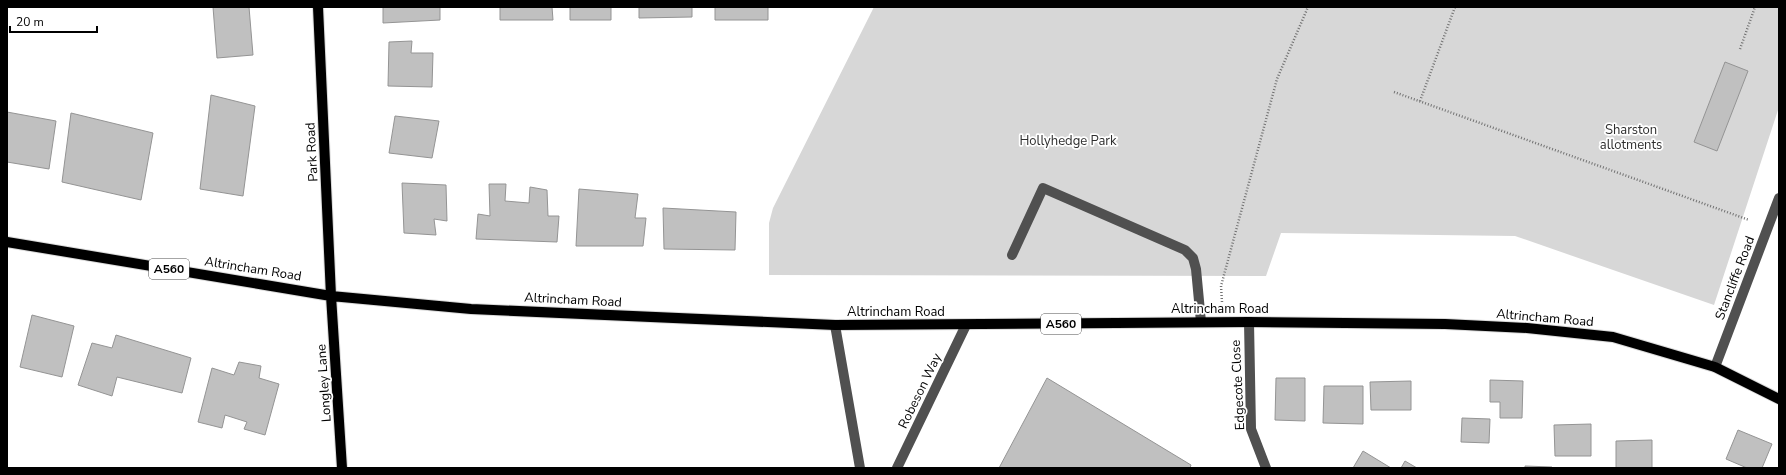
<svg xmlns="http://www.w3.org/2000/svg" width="1786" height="475" font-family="'Nunito Sans',sans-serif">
<rect width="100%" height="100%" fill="#fff"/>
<!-- green -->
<path fill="#d7d7d7" d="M874,7H1779V107L1714,305L1515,236L1281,233L1266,276L769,275V223L773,208Z"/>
<!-- building -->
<path fill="#c0c0c0" stroke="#949494" d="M213,7H249L253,55L217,58Z
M383,7H440V20L383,23Z
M500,7H552L553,20H500Z
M570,7H611V20H570Z
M639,7H692V17L639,18Z
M715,7H768V20H715Z
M412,41L411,53H433L432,87L388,86L389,42Z
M1725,62L1748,71L1717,151L1694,142Z
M211,95L255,106L243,196L200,189Z
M7,112L56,121L49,169L7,162Z
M71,113L153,133L141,200L62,182Z
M395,116L439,121L432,158L389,153Z
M402,183L446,185L447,221L434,219L436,235L404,233Z
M489,184H506L505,201L529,203L530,187L547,190L548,216H559L557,242L476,239L478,214L490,216Z
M579,189L638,194L635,218H646L643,246H576Z
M663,208L736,212L735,250L664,249Z
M32,315L74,326L62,377L20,367Z
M116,335L191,358L182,393L117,377L112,396L78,385L92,343L112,348Z
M239,362L261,366L259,378L279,384L265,435L244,429L247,422L225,415L222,428L198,422L212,368L234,375Z
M1047,378L1191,465L1190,468H999Z
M1276,378H1305V421L1275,420Z
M1490,380L1523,381L1522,418H1500V402H1490Z
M1411,381V410H1371L1370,382Z
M1324,386H1363V424L1323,423Z
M1462,418L1490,419L1489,443L1461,442Z
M1591,424V456H1555L1554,425Z
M1738,430L1772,444L1762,468H1747L1726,459Z
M1652,440V468H1616V441Z
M1363,451L1391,468H1353Z
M1405,461L1417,468H1401Z
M1525,466L1552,467V468H1525Z"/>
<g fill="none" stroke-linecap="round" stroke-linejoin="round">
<!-- major casing -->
<g stroke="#dbdbdb" stroke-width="12">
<path id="major" d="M318,7L331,296L342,468
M7,242L331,296L471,309L835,325L1249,322L1445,324L1527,328L1613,337L1715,367L1779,399"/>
</g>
<!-- path -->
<path stroke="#727272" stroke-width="2.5" stroke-dasharray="1 2" stroke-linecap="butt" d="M1740,49L1755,7
M1394,92L1749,220
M1420,101L1455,7
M1222,302L1221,286L1277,79L1308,7"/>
<!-- minor -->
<path stroke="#505050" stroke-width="10" d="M1012,255L1043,188L1185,250L1193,258L1196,269L1201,322
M1249,322L1251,429L1266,468
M835,325L860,468
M1715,367L1779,198
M897,468L966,325"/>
<!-- major -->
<use href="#major" stroke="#000" stroke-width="10"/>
</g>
<g text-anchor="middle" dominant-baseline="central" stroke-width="3.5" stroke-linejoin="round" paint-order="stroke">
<!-- shield labels -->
<g fill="#fff" stroke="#4c4c4c" stroke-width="1">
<rect x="149" y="259" width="40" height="20" rx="3"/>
<rect x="1041" y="314" width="40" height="20" rx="3"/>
</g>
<g font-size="12" font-weight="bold" fill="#000">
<text x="169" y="269">A560</text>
<text x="1061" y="324">A560</text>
</g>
<!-- park labels -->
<g font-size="13" fill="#2e2e2e" stroke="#fff">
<text x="1631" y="130">Sharston<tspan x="1631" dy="15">allotments</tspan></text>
<text x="1068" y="141">Hollyhedge Park</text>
</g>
<!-- street labels -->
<g font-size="13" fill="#000" stroke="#fff">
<text transform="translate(312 152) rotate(-93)">Park Road</text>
<text transform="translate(253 269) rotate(9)">Altrincham Road</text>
<text transform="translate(1735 278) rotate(-69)">Stancliffe Road</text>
<text transform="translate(573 300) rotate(3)">Altrincham Road</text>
<text x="1220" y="309">Altrincham Road</text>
<text x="896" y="312">Altrincham Road</text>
<text transform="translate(1545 318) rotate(5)">Altrincham Road</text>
<text transform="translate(324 383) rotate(-94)">Longley Lane</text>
<text transform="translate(1238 385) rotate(-93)">Edgecote Close</text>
<text transform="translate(920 391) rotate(-64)">Robeson Way</text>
</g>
</g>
<!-- border -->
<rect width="1786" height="475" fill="none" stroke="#000000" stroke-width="16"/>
<!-- scale -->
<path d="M10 26v6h87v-6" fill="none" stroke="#000000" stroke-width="2"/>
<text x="16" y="26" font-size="12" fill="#000000" stroke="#ffffff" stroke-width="3" paint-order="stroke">20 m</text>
</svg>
